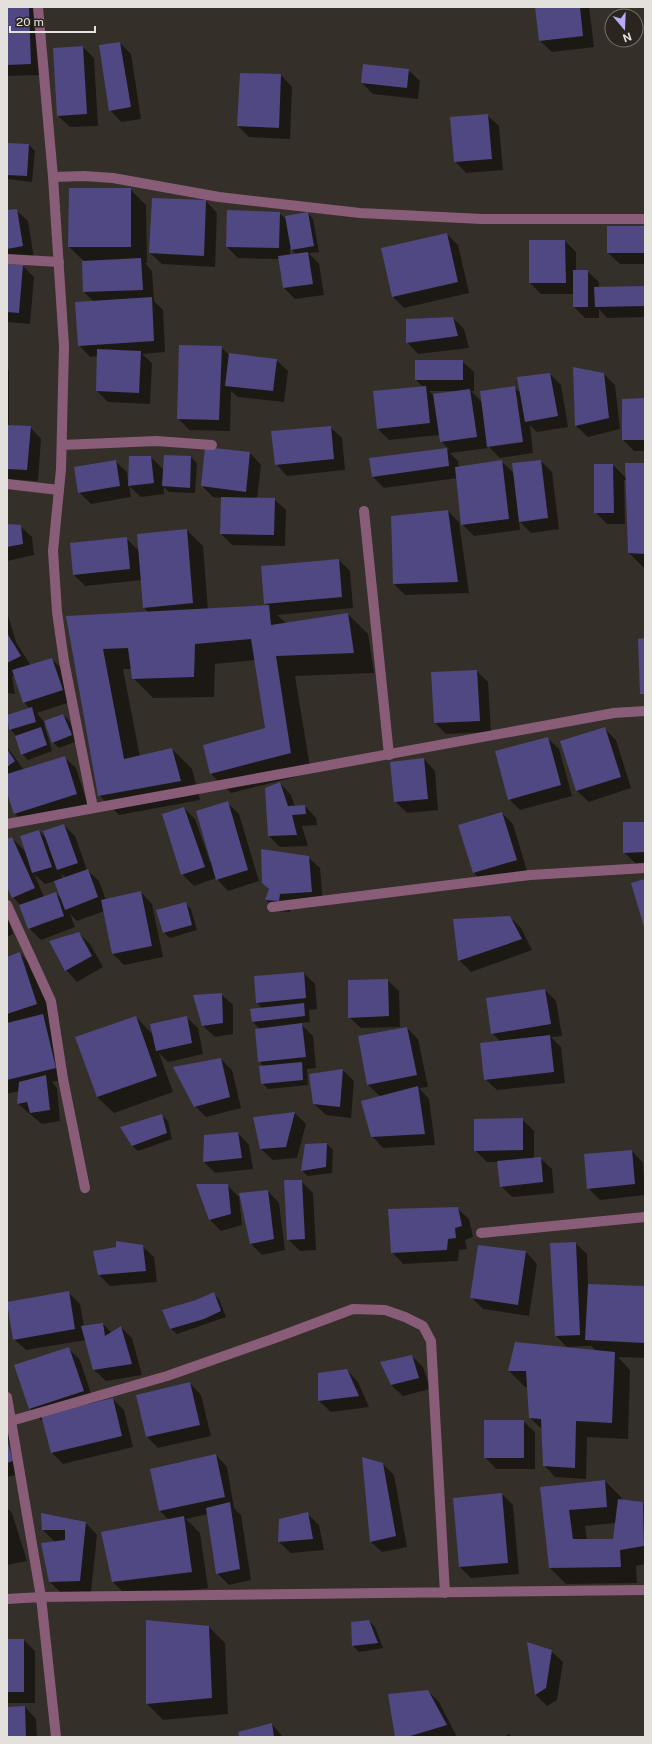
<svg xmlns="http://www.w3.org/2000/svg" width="652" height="1744" font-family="'Public Sans',sans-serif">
<rect width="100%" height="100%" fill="#352f29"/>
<!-- shadow -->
<path fill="#0007" fill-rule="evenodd" d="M7,7H40L42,75L7,76Z
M536,7H589L594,47L552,52L540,41Z
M120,43L131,54L141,119L121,122L110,110Z
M83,47L94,58L98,126L70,127L58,116Z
M408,70L420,81L418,99L373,94L362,83Z
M241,74L281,75L292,87L290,139L249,137L238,126Z
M487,115L499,126L503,170L466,173L455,161Z
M7,144L29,145L35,151L32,182L7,179Z
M130,189L146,205L147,263H145L152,271L154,301L163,310L165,352L142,354L152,363L150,404L108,402L97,391L98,356L90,357L79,345L94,302L84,292L83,261H84L69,247Z
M206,201L217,213L215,267L162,264L150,253Z
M16,210L28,221L34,258L7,262V211Z
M279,213L287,220L308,213L313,219L319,252L309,253L319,264L324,295L295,299L284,288L280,259L238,258L227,247ZM290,248L296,254L290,255Z
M645,227V264H620L608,253Z
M447,234L458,245L469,293L404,308L393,297Z
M565,241L576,252V271H587L599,282V288L645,287V317L607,318L599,309V318H585L574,307V294H541L530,283Z
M7,265L23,266L34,277L30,324L7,322Z
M453,318L464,329L469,348L418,354L407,342Z
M221,347L230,356L276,360L288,371L284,402L238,397L231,391L230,431L189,430L178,418Z
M462,361L474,372V391H471L483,403L515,388L521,393L550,374L561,385L568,427L537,432L530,425L533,453L500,458L487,445L488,448L450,453L458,461L459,467L502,462L514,473L541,461L552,472L559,529L531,533L519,521L520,530L474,536L462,524L457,478L384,488L372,476L370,459L449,449L441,441L440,435L389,440L378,429L423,387L416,380ZM429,391H453V393L433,395Z
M7,369L9,370V426L30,427L41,439L38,481L7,479Z
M604,374L615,385L620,429L588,437L576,426Z
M645,399V451H634L623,440Z
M330,427L342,438L345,470L287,476L276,464Z
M250,453L261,465L257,499H274L286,510L285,546L232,545L221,534L222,498L213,497L202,486Z
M151,457L164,470L191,457L197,463L195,493L169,492L164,487V494L141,497L129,486L131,497L91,504L79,492L115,461L127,472L128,481Z
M645,464V569L629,553L626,480H624L625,524H607L595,512V465H613L626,478Z
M448,511L459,522L469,593L405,595L394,584Z
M7,525L20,526L32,537L34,555L7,561Z
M187,530L203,546L208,610L269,607L265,603L339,560L350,571L353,608L277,615L286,623L348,614L368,634L374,673L295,676L311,773L231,793L210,773L267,729L255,660L215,664L214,697L153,698L133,678L132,669H123L140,757L172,749L192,769L200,800L119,815L99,795L67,617L149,613L144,608L142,580L85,586L74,575L126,538L139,551Z
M7,612L16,642L31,666L52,659L63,670L73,701L37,713L44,722L63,715L69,720L77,741L59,748L53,742L46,724H44L52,751L28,760L22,754L17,737L10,729L7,720V716L30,709L24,702L15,675L12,677L15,694L7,693Z
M477,671L488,682L491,732L446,734L435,723Z
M604,728L616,740L631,788L589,802L577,791L562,742Z
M547,738L559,749L572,796L520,810L509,799Z
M7,747L24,770L64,757L76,768L88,806L26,825L15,814L7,790Z
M424,759L435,771L438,810L407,813L395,801Z
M280,783L291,795L295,807L305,806L316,818L317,825L302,826L308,846L280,847L269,836Z
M228,803L239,814L259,881L228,891L216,878L194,886L182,874L184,808L195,819L210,862H212Z
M502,813L513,824L527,871L485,884L474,873Z
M645,823V864H636L624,852Z
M64,825L75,836L87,870L99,881L106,900L141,892L152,904L163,957L124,965L113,954L104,911L77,921L70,914L75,927L41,940L29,928L21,906L13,897L7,885V840L12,838L26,852L39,831L47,839ZM61,873L66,878L63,879ZM34,874L45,884L55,881L62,899L55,893L44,897Z
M308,857L320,868L323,903L291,905L290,912L277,911L266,900L270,890L263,883Z
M185,903L191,909L197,930L170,938L164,933Z
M7,916L13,934L7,937Z
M510,917L521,928L532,950L471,972L459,960Z
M79,933L90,944L103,967L77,982L66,970Z
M20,953L36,970L53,1020L48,1022L54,1027L67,1079L52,1082L57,1088L60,1121L42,1124L18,1104L19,1091L7,1094V958Z
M304,973L315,984L317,1009L309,1010L310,1022L300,1023L313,1036L316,1068L307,1069L308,1085L268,1089L262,1083L264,1067L259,1061L260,1029L253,1022L252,1010L263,1009L257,1003Z
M387,980L399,991L400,1027L361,1028L349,1017Z
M545,990L556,1001L562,1036L551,1037L561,1047L565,1083L497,1090L485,1079L500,1041L492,1033Z
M221,994L233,1005V1034L215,1037L203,1026Z
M136,1017L153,1035L186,1017L198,1028L203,1054L168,1062L159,1053L173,1092L114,1113L97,1097Z
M407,1028L418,1039L428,1087L419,1088L429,1099L435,1145L383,1148L372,1136L381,1097L368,1085Z
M221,1059L232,1070L241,1108L206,1117L195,1106Z
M343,1070L354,1081L351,1118L326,1115L314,1104L310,1075Z
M295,1113L306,1124L297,1158L273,1160L261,1149L254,1118Z
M162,1116L168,1121L172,1139L138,1151L132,1146Z
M522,1119L534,1131V1158H540L552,1169L554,1193L512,1197L501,1186L498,1162H487L475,1150Z
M238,1133L249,1145L253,1169L215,1173L204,1162Z
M327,1144L333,1150L332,1173L308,1176L302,1171L306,1145Z
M632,1151L643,1163L645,1195L600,1200L588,1188Z
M301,1181L313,1193L316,1250L300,1251L288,1239Z
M227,1185L239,1197L242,1225L221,1231L210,1220Z
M268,1191L279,1203L285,1250L262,1255L251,1244Z
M457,1208L469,1219L473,1237L465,1240L467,1249L459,1250L458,1261L403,1264L392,1252Z
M575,1243L587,1254L588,1285L645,1287V1358L618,1357L630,1370L628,1439L587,1437L586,1479L555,1477L544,1465L543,1430L530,1418L528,1387H525L509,1371L597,1351L591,1346L567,1347L556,1336Z
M142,1246L154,1257L157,1282L110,1286L99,1275Z
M479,1246L526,1252L537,1264L529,1316L483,1309L472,1298Z
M68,1292L80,1304L84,1326L103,1324L112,1333L121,1327L132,1338L142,1375L106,1381L94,1370L86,1340L26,1350L14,1339Z
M213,1293L219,1299L226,1317L177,1334L171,1329L163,1310L196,1301Z
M69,1349L80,1360L94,1403L113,1399L124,1410L133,1447L63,1464L52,1453L43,1419L41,1420L30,1409L16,1366Z
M412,1356L423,1367L430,1389L403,1396L391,1385Z
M347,1370L358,1382L369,1407L331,1412L319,1401Z
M190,1383L201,1395L211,1436L158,1448L147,1437Z
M523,1421L535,1432V1469H496L485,1457Z
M7,1427L13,1434L24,1473L7,1477V1442L14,1466H16L7,1435Z
M216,1455L227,1467L234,1508L241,1515L251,1580L229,1585L217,1573L208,1514L186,1519L200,1533L208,1588L129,1598L113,1582L103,1533L169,1520L160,1511Z
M383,1464L394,1475L407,1547L382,1552L370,1541Z
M605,1481L621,1497L622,1500L642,1503L645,1505V1564L636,1566L637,1583L566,1584L550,1568L541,1488ZM616,1523L614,1540H587L585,1526Z
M502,1494L513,1505L519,1574L471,1578L460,1567L454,1498Z
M7,1508L12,1513L27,1561L7,1565Z
M307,1513L319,1525L324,1550L291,1553L279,1542Z
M86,1523L97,1535L91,1592L61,1593L50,1582L55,1542L43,1530Z
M147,1621L209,1627L225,1643L228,1714L163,1720L147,1704Z
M369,1621L375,1627L383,1648L359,1652L353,1646L352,1623Z
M7,1640H24L35,1651V1703H7Z
M528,1643L551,1651L563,1662L557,1700L547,1706L536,1695Z
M428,1691L439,1702L457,1737H396Z
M25,1707L36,1719L37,1737H7V1708Z
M272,1724L283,1737H240Z
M509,1734L512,1737H504Z"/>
<!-- building -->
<path fill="#4f4882" d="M7,7H29L31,64L7,65Z
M535,7H580L583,36L539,41Z
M120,42L131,107L109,111L99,45Z
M83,46L87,114L57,116L53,48Z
M363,64L409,69L407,88L361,83Z
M240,73L281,74L279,128L237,126Z
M488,114L492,159L454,162L450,117Z
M7,143L29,144L27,176L7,175Z
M69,188H131V247H68Z
M152,198L206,200L204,256L149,253Z
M17,209L23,246L7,249V210Z
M227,210L280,212L279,248L226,247Z
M308,212L314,246L291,250L285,216Z
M607,226H645V253H607Z
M447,233L458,282L392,297L381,248Z
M529,240H565L566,283H529Z
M308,252L313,284L283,288L278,256Z
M141,258L143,290L83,292L82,261Z
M7,264L23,265L19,313L7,312Z
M573,270H588V307H573Z
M645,286V306L595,307L594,287Z
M152,297L154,341L78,346L75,302Z
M453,317L458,336L406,343V319Z
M179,345L222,346L219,420L177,419Z
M97,349L141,351L139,393L96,391Z
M229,353L277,359L273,391L225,386Z
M415,360H463V380H415Z
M573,367L604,373L609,418L575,426Z
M550,373L558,416L525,422L517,377Z
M426,386L430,423L377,429L373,391Z
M515,386L523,442L487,447L480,391Z
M470,389L477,437L440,442L433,394Z
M645,398V440H622V399Z
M7,425L31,426L27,470L7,469Z
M331,426L334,459L275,465L271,431Z
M205,447L250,452L246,492L201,486Z
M447,448L449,466L372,477L369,458Z
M164,455L191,456L190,488L162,486Z
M129,456H151L154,483L128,486Z
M116,460L120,486L78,493L74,467Z
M502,460L509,519L461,525L455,467Z
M541,460L548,518L519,522L512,463Z
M625,463H645V554L628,553Z
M594,464H613L614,513H594Z
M221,497L275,498L274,535L220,534Z
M448,510L458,582L393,584L391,516Z
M7,524L21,525L23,544L7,547Z
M187,529L193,603L143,608L137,534Z
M127,537L130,569L73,575L70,543Z
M339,559L342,597L264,604L261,566Z
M269,605L271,625L348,613L354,653L276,656L291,753L210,774L203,745L265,728L251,639L195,644L194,677L132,679L128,648L103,649L124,759L172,748L181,781L98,796L66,616Z
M7,633L21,656L7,663Z
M645,638V694H640L638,639Z
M52,658L63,690L23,703L12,670Z
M477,670L480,721L434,723L431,672Z
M32,707L36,722L9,730L7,715Z
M63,714L72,735L52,743L44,721Z
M41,727L47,745L21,755L15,736Z
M605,727L621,777L576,791L560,741Z
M548,737L561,785L508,800L495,751Z
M7,749L15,761L7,767Z
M65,756L77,794L14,814L7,793V774Z
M424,758L428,799L394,802L390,762Z
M280,782L288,806L305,805L306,814L292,815L297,835L268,836L265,788Z
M228,801L248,870L216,880L196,811Z
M184,807L205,867L181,875L162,814Z
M502,812L517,860L473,873L458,825Z
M623,822H645V852L623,853Z
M64,824L78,863L57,870L43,831Z
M39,830L52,867L32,873L20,836Z
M12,837L35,888L12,898L7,887V839Z
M261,849L309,856L312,892L280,894L279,901L265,900L269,889L262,883Z
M88,869L98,897L65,910L54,881Z
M645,879V930L631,883Z
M141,891L152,946L112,954L101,900Z
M56,892L64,916L28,929L19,905Z
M186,902L192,925L163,933L156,910Z
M510,916L522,939L458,961L453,919Z
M79,932L92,956L65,971L49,941Z
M20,952L37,1004L7,1014V957Z
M304,972L306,998L256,1003L254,976Z
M388,979L389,1016L348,1018V980Z
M545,989L551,1024L491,1034L486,998Z
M222,993L223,1023L202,1026L193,995Z
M304,1003L305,1016L252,1022L250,1009Z
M43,1014L56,1068L7,1080V1023Z
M136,1016L157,1076L97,1097L75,1037Z
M187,1016L192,1043L156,1051L150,1024Z
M302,1023L306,1057L258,1062L255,1029Z
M407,1027L417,1075L367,1085L358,1036Z
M550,1035L554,1072L484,1080L480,1043Z
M221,1058L230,1097L194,1107L173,1067Z
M302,1062L303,1080L261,1084L259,1066Z
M343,1069L340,1107L313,1104L309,1074Z
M46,1075L50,1110L30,1113L27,1102L17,1104L19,1082Z
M418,1086L425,1134L371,1137L361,1101Z
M295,1112L286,1147L260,1149L253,1117Z
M162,1114L167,1133L132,1146L120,1127Z
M523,1118V1150L474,1151V1119Z
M238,1132L242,1158L203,1162L204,1135Z
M327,1143L326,1167L301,1171L305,1144Z
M632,1150L635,1184L587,1189L584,1154Z
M541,1157L543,1182L500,1187L497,1161Z
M284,1180H302L305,1239L287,1240Z
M196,1184H228L231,1214L209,1220Z
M268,1190L274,1239L250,1244L239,1193Z
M458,1207L462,1226L455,1228L456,1238L448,1239L447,1250L391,1253L388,1209Z
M116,1241L143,1245L146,1271L98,1275L93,1251L116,1247Z
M576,1242L580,1335L555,1336L550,1243Z
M478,1245L526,1251L518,1305L470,1298Z
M588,1284L645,1286V1343L585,1340Z
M69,1291L75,1329L13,1340L7,1302Z
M214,1292L221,1311L204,1319L170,1329L162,1310L196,1300Z
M103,1323L105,1336L121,1326L132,1364L93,1370L81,1326Z
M515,1342L615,1352L612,1423L576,1421L575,1468L543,1466L541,1419L529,1418L526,1371H508Z
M69,1347L84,1391L29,1409L14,1365Z
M412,1355L419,1378L391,1385L380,1362Z
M347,1369L359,1396L318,1401V1373Z
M190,1382L200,1425L146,1437L136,1395Z
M113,1398L122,1436L51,1453L41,1415Z
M484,1420H524V1458H484Z
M7,1440L13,1461L7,1463Z
M216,1454L225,1497L159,1511L150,1469Z
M362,1457L383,1463L396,1536L370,1542Z
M605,1480L607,1507L569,1510L573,1539H613L618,1499L643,1502L644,1546L620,1550L621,1567L549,1568L540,1487Z
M502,1493L508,1563L459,1567L453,1498Z
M230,1502L240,1569L216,1574L206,1508Z
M308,1512L313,1539L278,1542L279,1519Z
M41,1513L86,1522L80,1581L49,1582L41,1543L65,1540V1530H42Z
M184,1516L192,1572L112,1582L101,1532Z
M146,1620L209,1626L212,1698L146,1704Z
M369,1620L378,1643L352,1646L351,1622Z
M7,1639H24V1692H7Z
M527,1642L552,1650L546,1688L535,1695Z
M428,1690L447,1725L407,1737H395L388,1694Z
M25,1706L26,1737H7V1707Z
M272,1723L274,1737H239L238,1732Z"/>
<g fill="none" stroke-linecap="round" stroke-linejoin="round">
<!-- lane -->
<path stroke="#895d78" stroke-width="10" d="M53,177L84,176L113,178L219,197L360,213L482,219H645
M7,259L59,262
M7,484L59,490
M364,511L389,755"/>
<!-- street -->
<path stroke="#895d78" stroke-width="10" d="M38,7L53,177L64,346L61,469L53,551L57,612L64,661L93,808
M62,445L156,441L212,445
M7,824L614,713L645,711
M7,905L51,1001L63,1079L85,1188
M272,907L530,875L645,868
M481,1233L645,1217
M7,1397L41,1597L56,1737
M11,1421L167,1376L278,1337L353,1309L385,1310L405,1317L423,1326L431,1341L445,1593
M7,1599L41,1597L645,1590"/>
</g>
<!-- border -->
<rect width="652" height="1744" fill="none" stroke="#e4e0dc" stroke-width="16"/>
<!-- north arrow -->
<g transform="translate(624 28) rotate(161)"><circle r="19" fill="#2b251f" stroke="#75706b"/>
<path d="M0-3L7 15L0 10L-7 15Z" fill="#b6acf8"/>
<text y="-6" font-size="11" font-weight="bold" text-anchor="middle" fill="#e4e0dc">N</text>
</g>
<!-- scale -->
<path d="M10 26v6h85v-6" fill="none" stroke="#e4e0dc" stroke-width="2"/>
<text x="16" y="26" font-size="12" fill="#e4e0dc" stroke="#2b251f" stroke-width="3" paint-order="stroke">20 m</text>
</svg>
